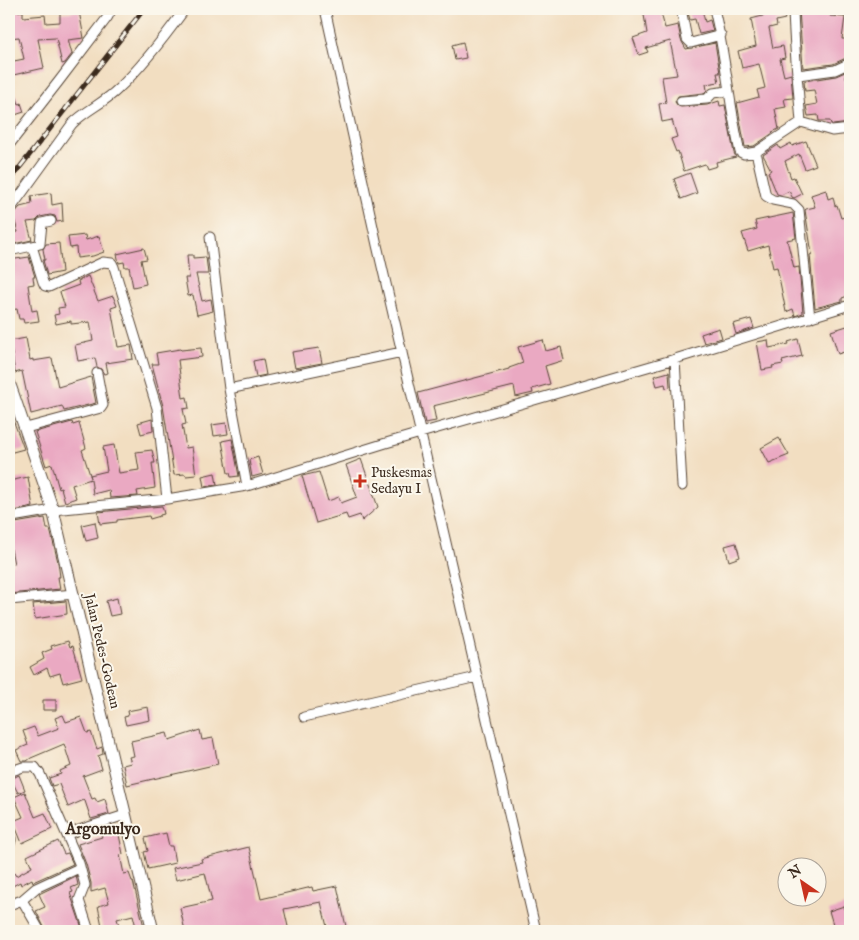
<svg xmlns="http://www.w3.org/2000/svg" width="859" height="940" font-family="'IM FELL English',serif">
<rect width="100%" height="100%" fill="#fbf7ec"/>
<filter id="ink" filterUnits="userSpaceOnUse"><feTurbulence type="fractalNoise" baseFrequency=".02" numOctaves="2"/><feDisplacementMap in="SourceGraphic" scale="10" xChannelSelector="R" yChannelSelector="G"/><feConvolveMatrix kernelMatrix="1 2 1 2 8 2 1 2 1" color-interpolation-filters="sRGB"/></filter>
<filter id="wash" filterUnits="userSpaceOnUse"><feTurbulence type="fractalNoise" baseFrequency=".0096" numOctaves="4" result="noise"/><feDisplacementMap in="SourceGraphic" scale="20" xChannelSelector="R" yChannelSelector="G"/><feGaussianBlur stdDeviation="1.12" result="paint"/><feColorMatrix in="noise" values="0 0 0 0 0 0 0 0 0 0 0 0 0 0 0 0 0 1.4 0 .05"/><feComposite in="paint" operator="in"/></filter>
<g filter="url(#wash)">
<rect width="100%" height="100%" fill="#f2dec1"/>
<g id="blocks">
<!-- building -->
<path fill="#eaa9c2" d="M643,9H657L659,14L661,13L665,28L678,25L681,40L686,49L715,43L720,73H717L719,82L706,84L707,90L704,93L678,96L675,102L678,106L681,107L707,105L719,101L720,106L725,105L734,153L736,157L716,162L717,166L707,169L705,164L684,171L678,151L676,152L671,139L677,137L672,120L662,122L659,104L666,103L662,77L677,75L670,41L646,48L648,52L639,55L633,38L647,33Z
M687,9H702L705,22L710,20L713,31L699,34L695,19L690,20Z
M799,9H830V16L845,17L842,39H847L846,58L833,64L803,68Z
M23,11V17L45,15L46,23L60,22V13L79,11L84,38L68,40L72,54L65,63L62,64L56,38L38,39L44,68L9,76V62L24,59L19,37L9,38V12Z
M782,11L785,19L776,21L777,26L769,28L773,48L783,46L785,58L780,59L784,76L791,74L793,98L784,99L786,107L775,109L779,129L772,132L773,133L754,146L745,147L737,103L759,97L757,90L765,88L759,64L742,68L738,51L756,46L751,19Z
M463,42L466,58L455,60L452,45Z
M845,72L846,78L849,77L850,84V123L833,125L831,124L830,121H819L818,115L808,116L806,106L817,104L814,90L805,91L804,81L836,76Z
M15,93L19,104L21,103L24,112L9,117V95Z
M806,141L816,165L805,169L799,154L785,161L791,178L794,177L802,194L794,198L792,197L789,191L781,195L777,194L768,172L771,170L763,155L778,145L780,149L791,143L792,146Z
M690,173L697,193L681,199L674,179Z
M826,190L828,199L833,197L835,206L837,205L841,218L845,217L848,229L850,228V286L846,287L848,296L842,298V301L815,308L810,255L812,254L805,210L806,209L815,207L811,195Z
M51,193L52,205L62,203L63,221L57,222L55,216L50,215L40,217L36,221L27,222L32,240L9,245V234L18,232L13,215L20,207L32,204L31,196Z
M793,213L796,238L787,240L794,268L799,267L803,313L795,316L793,309L786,312L777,267L773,268L768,245L748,251L742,233L757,229L755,221Z
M85,235L86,240L99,236L104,252L93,256L77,258L76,247L70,248L68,237Z
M59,243L62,272L47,275L43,260H45L43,249L46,244Z
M144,248L147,259L141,260L146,284L133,287L129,267H125L124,262L119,263L117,254Z
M187,255H193V258L206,257L208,274H196L202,301L211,299L213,311L197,315L193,295L188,296L185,278H189Z
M29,257L35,277H33L34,284L28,285L32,311L37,310L39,321L24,323L23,319H19L17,309L9,310V260Z
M88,276L98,301L113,296L117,306L111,308L118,347L131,345L133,359L106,363L108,373L104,374L101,369L97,367L95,358L78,361L75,345L93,341L90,322L71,324V321L56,324L54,315L59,314L58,308L65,307L60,292L79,285L78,281Z
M751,319L754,328L736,334L733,324Z
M847,326L850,337V350L838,354L831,331Z
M719,328L722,338L704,343L701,334Z
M26,338L30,360L33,359V361L52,358L58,387L91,377L96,403L64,411L62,406L31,414L22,371L15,373L10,341Z
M798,339L802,356L782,361L783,364L772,366L773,368L762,370L757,342L768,340L769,348L789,344L788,342Z
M543,340L546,351L561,347L564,360L545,366L550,384L532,389L533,393L516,397L514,386L433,406L436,421L425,423L418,393L509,369V368L523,363L518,347Z
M201,348L202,357L178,360L183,398L187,397L189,408L183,409L186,424L182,425L186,448L192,447L196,475L186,476L185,474L174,475L163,406L152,364H158L156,353L180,349L181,350Z
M319,348L322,363L295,368L292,352Z
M263,359L266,375L256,377L253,361Z
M669,372L670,387L666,388L665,384L657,386L654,376Z
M9,409L24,449L9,453Z
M152,419L153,431L141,434L138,423Z
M72,422L73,425L79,423L86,448L82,450L91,478L90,475L107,471L103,447L114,445L119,473L139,470L136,452L152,450L155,463H152L155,488L137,491L138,496L110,498L109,490L93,494L91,479L72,485L76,498L65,502L61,488L59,489L52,464L46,466L35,432Z
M226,423L228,434L214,436L212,425Z
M779,438L789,455L769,463L761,448Z
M232,439L239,476L231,477L230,473H228L222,441Z
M258,457L263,474L252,477L249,460Z
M361,459L378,507L362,521L360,515L348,519L346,514L316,523L302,476L319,472L328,501L339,497L341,503L357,497L346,465Z
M215,473L217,485L204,487L202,476Z
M28,477L33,507L9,512V503L12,502L9,481Z
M162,506L164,514L160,515V516L150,519L149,516L117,520V522L100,524L98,512Z
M45,518L47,529H50L58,562L60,577H58L60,589L9,594V565L14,564L11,549H9V526L15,523Z
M95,522L98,538L86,541L82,525Z
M736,543L740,557L729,561L725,546Z
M117,598L120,614L110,616L106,601Z
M66,601L67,614L35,619L33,604Z
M68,641L70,647L73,646L82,678L63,683L60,673L50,676L47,668L34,675L30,667L44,659L42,653L52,649L51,646Z
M43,700H56V710H43Z
M148,707L150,720L126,725L124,717L128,716L127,711Z
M63,715L66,722L81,717L87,733L91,732L97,749L102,747L103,754L98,756L102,769L83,776L92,799L95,798L97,802L105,799L109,814L91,819L85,801L84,800L68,807L59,784L52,786L49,778L61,774L60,771L71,766L64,744L31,758L27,761H21L16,750L28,745L23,731L34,727L38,736L59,728L55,718Z
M200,730L202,740L213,738L218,764L127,785L123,765L131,763L129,757L134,756L131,741L167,733L169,740Z
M19,775L25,790L18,793L11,779Z
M25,792L35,817L45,813L52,829L22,843L13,821L23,817L14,797Z
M118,830L123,854L120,855L124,874L129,873L132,881H133L145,931H137L133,915L117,919L121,931H103L98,906L109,903L105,888L91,892V883L86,864L78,844L102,837L101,835Z
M166,833L169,846H172L175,863L148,869L144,852L148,851L145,838Z
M58,841L64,854L68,853L73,864L33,882L32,879L21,885L20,882L9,888V876L14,873L16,876L32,867L27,856Z
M249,847L261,899L312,887L313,891L337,886L347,931H328L321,902L284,909L289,931H185L180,908L212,901L205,873L176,880L173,868L202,862L201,859Z
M76,876L78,885L71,888L73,892L70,893L83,931H46L36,911L45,907L39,894Z
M844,906L847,917L850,916V931H835L829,911Z"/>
</g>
</g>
<g filter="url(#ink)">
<use href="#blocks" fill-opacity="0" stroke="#564536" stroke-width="1"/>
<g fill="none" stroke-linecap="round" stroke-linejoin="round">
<!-- minor casing -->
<g stroke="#564536" stroke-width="11">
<path id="minor" d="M325,9L377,245L536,931
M681,9L687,39L691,43L721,35
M714,9C726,56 729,105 740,152L744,154L756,152
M793,9C794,47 798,84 801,122
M798,75L835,70L850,63
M681,101L707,99L713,93L728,91
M9,145L59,81L107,18L112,9
M9,211L72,124C86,110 104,103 118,89C142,67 166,35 185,9
M210,237L229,389L247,486
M32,246L40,244L42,223L51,221
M9,251L32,246L43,282L45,286L49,287L103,262L112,263L114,267L157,408L167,499
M810,318L799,210L793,204L773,200L766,196L756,152L801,122L832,131L850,129
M675,359L682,486
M229,389L402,352
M26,428L101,408L103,405L97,373
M9,520L12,517L53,510L167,499L247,486L386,443L675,359L850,305
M9,600L74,594
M304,717L477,677
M9,772L23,767H35L40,774L79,863L85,885L79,900L89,931
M9,826L11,840L9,847
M67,834L125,815
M22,900L40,931
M9,905L22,900L36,888L77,869L80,866"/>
</g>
<!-- tertiary casing -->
<g stroke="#564536" stroke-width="13">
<path id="tertiary" d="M9,382L53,510L153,931"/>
</g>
<!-- minor -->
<use href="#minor" stroke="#fff" stroke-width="9"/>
<!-- tertiary -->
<use href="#tertiary" stroke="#fff" stroke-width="11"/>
<!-- rail casing -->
<g stroke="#3b2a1e" stroke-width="5">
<path id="rail" d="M9,181L144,9"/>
</g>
<!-- rail -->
<use href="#rail" stroke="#fbf7ec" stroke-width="3" stroke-dasharray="9" stroke-linecap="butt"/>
</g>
</g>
<!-- markers -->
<path fill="#c8321e" stroke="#fbf7ec" stroke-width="2" d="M357.5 473.5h5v5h5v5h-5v5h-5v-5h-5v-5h5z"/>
<g text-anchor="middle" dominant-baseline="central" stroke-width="4" stroke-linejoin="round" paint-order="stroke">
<!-- poi labels -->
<g font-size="14" fill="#3b2a1e" stroke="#fbf7ec" text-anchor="start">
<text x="371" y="473">Puskesmas<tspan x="371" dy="16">Sedayu I</tspan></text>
</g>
<!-- street labels -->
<g font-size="14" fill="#3b2a1e" stroke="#fbf7ec">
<text transform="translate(102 651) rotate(77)">Jalan Pedes-Godean</text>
</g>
<!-- quarter labels -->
<g font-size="16" font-weight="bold" fill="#3b2a1e" stroke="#fbf7ec">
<text x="103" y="830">Argomulyo</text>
</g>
</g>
<!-- margin -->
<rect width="859" height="940" fill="none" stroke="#fbf7ec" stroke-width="30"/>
<!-- north arrow -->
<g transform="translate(802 882) rotate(326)"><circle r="24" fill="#fbf7ec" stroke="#aea59a"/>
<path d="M0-4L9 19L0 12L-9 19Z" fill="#c8321e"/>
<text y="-8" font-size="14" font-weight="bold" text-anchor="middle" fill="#3b2a1e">N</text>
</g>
</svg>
